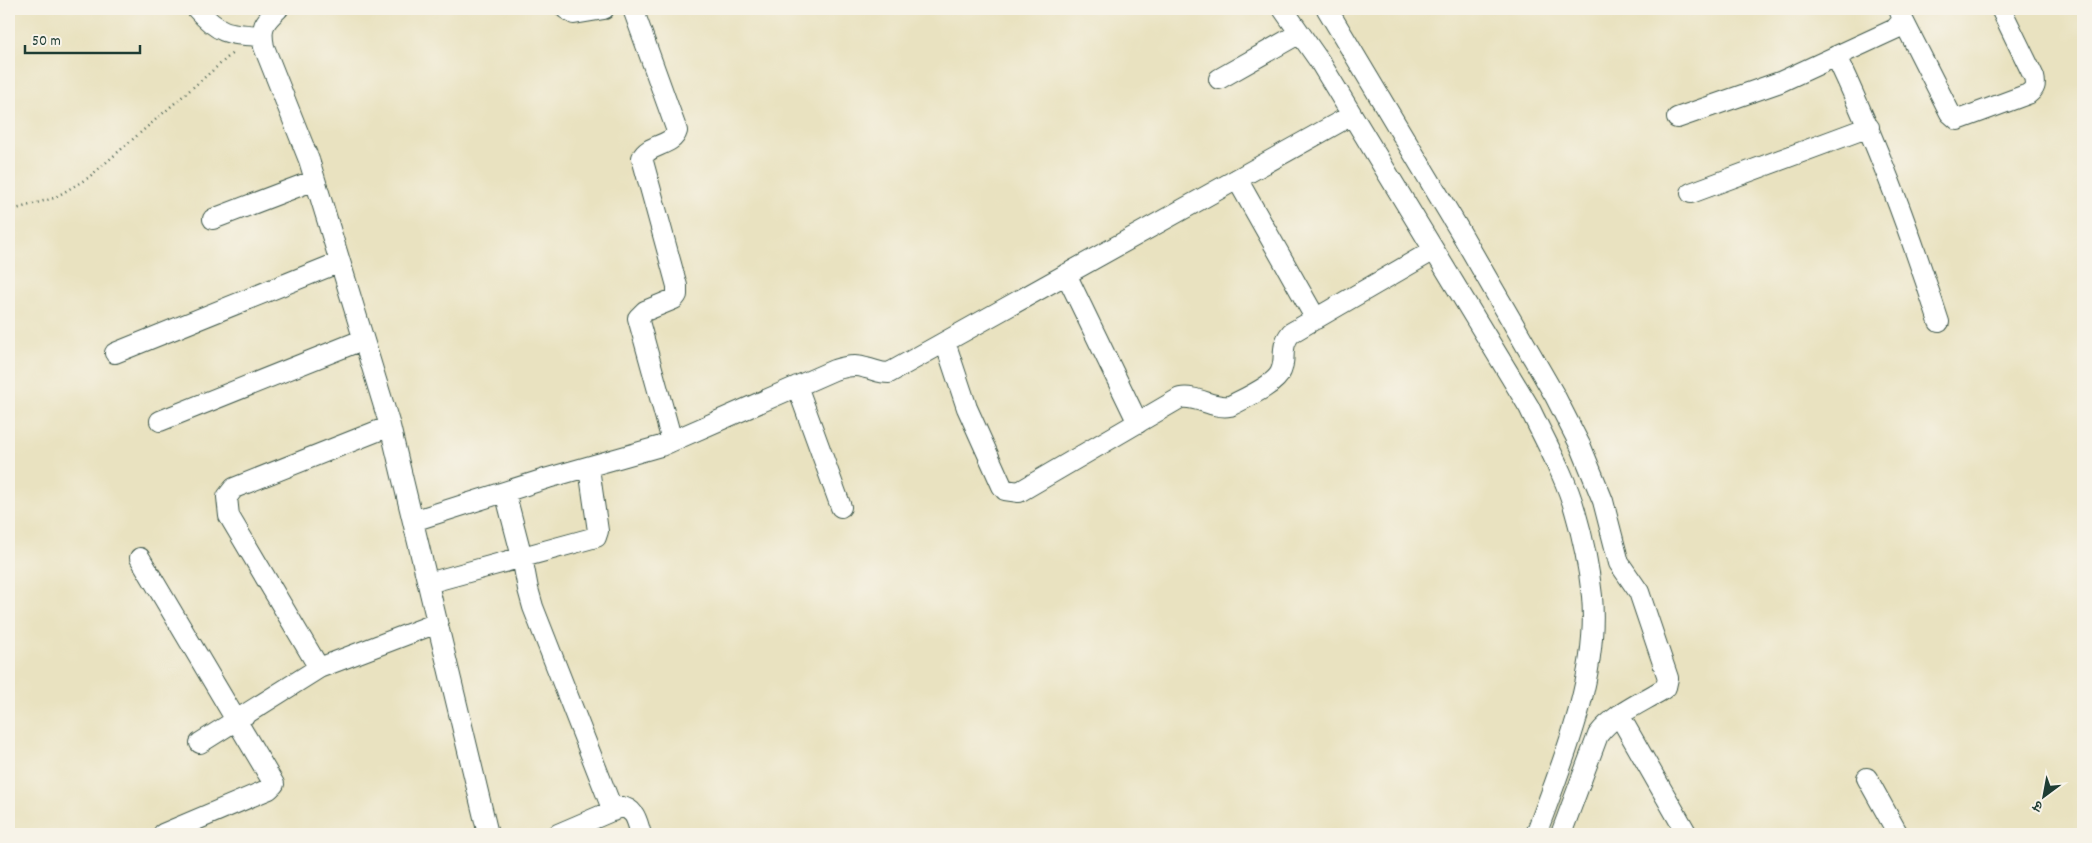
<svg xmlns="http://www.w3.org/2000/svg" width="2092" height="843" font-family="Dekko,'Playpen Sans Deva',sans-serif">
<rect width="100%" height="100%" fill="#f7f3e8"/>
<filter id="ink" filterUnits="userSpaceOnUse"><feTurbulence type="fractalNoise" baseFrequency=".02" numOctaves="2"/><feDisplacementMap in="SourceGraphic" scale="10" xChannelSelector="R" yChannelSelector="G"/><feConvolveMatrix kernelMatrix="1 2 1 2 8 2 1 2 1" color-interpolation-filters="sRGB"/></filter>
<filter id="wash" filterUnits="userSpaceOnUse"><feTurbulence type="fractalNoise" baseFrequency=".0096" numOctaves="4" result="noise"/><feDisplacementMap in="SourceGraphic" scale="20" xChannelSelector="R" yChannelSelector="G"/><feGaussianBlur stdDeviation="1.12" result="paint"/><feColorMatrix in="noise" values="0 0 0 0 0 0 0 0 0 0 0 0 0 0 0 0 0 1.4 0 .05"/><feComposite in="paint" operator="in"/></filter>
<g filter="url(#wash)">
<rect width="100%" height="100%" fill="#e9e2c0"/>
</g>
<g filter="url(#ink)">
<g fill="none" stroke-linecap="round" stroke-linejoin="round">
<!-- minor casing -->
<g stroke="#3d5649" stroke-width="22">
<path id="minor" d="M197,9C220,35 229,34 262,36
M278,9C264,22 260,27 264,47L309,160L390,426L488,834
M566,9L574,14L604,9
M633,9L677,131C673,146 648,144 642,158L677,286V295L674,299L645,311L638,318L672,441
M1283,9L1320,62L1529,407C1545,441 1565,475 1575,511C1583,538 1589,568 1592,596C1599,676 1563,761 1536,834
M1327,9L1461,233L1555,396L1581,447L1603,501L1619,563L1639,592L1668,678L1666,687L1662,690C1639,704 1614,714 1598,735L1561,834
M1903,20L1950,113L1958,120L2028,94C2035,89 2036,85 2034,77L2001,9
M1836,56C1877,143 1910,231 1939,322
M1219,79L1300,33
M1677,118L1780,82L1895,29L1903,20L1899,9
M1237,179L1316,319
M1691,193L1869,127
M213,219L315,180
M1066,274L1138,423
M945,342L967,408L1002,486L1005,490L1019,492L1180,398C1198,395 1212,409 1230,406C1243,399 1276,385 1281,371C1287,356 1279,348 1291,333L1434,250
M115,353L340,262
M797,386L841,507
M160,421L362,340
M505,492L522,557L528,589L533,607L613,811
M413,521L548,478L661,446L834,370C845,367 855,364 866,368C875,370 879,373 889,373L1352,115
M140,558L274,784L269,789L163,834
M428,583L596,537L598,531L589,468
M319,668L229,516L227,497L234,488L390,426
M1619,715L1687,834
M200,743L319,668L437,623
M1867,778L1898,834
M558,834L621,807C636,809 637,822 641,834"/>
</g>
<!-- path -->
<path stroke="#3d5649" stroke-width="2.5" stroke-dasharray="1 4" stroke-linecap="butt" d="M9,211L54,198L88,178L234,52"/>
<!-- minor -->
<use href="#minor" stroke="#fff" stroke-width="20"/>
</g>
</g>
<!-- margin -->
<rect width="2092" height="843" fill="none" stroke="#f7f3e8" stroke-width="30"/>
<!-- north arrow -->
<g transform="translate(2044 796) rotate(212)" stroke="#f7f3e8" stroke-width="4" paint-order="stroke">
<path d="M0-4L9 19L0 12L-9 19Z" fill="#1f3d34"/>
<text y="-8" font-size="14" font-weight="bold" text-anchor="middle" fill="#1f3d34">उ</text>
</g>
<!-- scale -->
<path d="M25 45v8h115v-8" fill="none" stroke="#1f3d34" stroke-width="2.5"/>
<text x="32" y="45" font-size="15" fill="#1f3d34" stroke="#f7f3e8" stroke-width="4" paint-order="stroke">50 m</text>
</svg>
